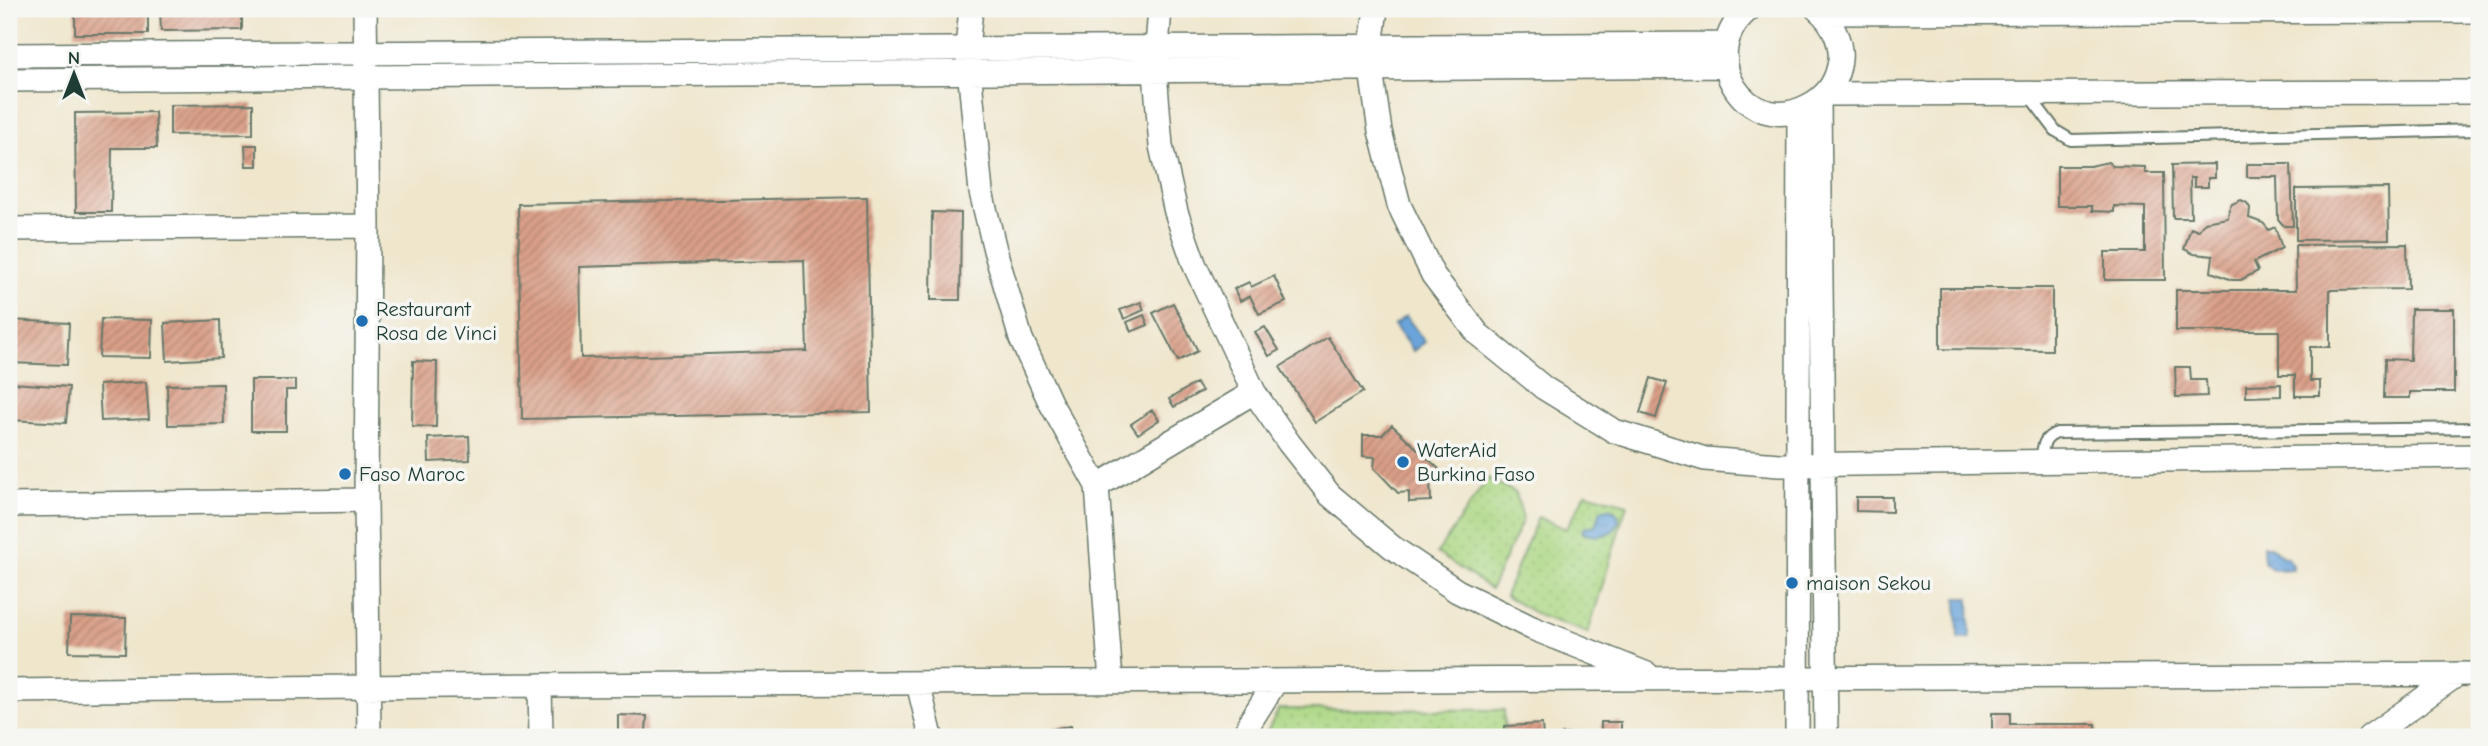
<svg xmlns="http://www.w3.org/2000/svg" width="2488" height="746" font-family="'Comic Neue',sans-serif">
<defs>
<pattern id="green-dots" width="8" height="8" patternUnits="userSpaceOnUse" patternTransform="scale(1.75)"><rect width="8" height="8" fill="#abd783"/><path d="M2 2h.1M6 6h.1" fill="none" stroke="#93b972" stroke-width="1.8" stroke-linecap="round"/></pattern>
<pattern id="water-ripples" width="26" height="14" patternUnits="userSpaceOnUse" patternTransform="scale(1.75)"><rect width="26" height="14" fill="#6ba4da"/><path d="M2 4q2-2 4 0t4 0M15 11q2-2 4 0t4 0" fill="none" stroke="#5787b2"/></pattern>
<pattern id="building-hatch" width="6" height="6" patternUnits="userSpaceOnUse" patternTransform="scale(1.75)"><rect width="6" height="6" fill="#da9f88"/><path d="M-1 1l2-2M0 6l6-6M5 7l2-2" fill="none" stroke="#b08370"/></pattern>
</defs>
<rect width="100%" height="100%" fill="#f6f6f2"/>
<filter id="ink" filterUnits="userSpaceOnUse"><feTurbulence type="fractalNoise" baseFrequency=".0143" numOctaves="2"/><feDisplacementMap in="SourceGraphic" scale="14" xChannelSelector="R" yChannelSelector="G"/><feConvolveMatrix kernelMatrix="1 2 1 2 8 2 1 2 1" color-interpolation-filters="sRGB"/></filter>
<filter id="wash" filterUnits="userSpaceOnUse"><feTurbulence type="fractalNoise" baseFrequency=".00686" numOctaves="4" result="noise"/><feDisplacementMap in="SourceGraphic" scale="28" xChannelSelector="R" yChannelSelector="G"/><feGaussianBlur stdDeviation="1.57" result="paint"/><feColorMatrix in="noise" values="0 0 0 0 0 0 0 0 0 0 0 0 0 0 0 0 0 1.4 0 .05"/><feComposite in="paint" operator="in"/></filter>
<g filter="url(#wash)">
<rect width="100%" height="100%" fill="#efe6cc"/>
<!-- green -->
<path fill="url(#green-dots)" stroke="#658a5c" stroke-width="2" d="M1488,478L1516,493L1523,519L1491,589L1437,553Z
M1586,493L1627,504L1588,633L1540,616L1505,596L1538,517L1566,529Z
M1279,709L1504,710L1505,737H1264Z"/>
<!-- water -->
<path fill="url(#water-ripples)" stroke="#457087" stroke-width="2" d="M1406,316L1425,342L1413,351L1394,325Z
M1608,508C1633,516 1611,546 1582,532L1585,527L1596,525L1601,510Z
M2263,546H2270L2283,557H2287L2293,565V569L2273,570L2264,562Z
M1957,598H1969L1970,638L1958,639Z"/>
<g id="blocks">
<!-- building -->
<path fill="url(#building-hatch)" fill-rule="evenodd" d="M75,9H148V34H75Z
M160,9H242V30L161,31Z
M253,104V134L170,135V105Z
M155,112L157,148H112L111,212H76L75,113Z
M245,145H257V166H246Z
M2108,162L2113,166L2145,167V173H2164L2165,280H2105V252H2145V207L2114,206V212L2092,211V206H2057V166H2090Z
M2215,164V178H2208V187H2194V178H2190L2191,218H2173L2172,165Z
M2247,164H2291L2293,226H2284L2278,219L2277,177H2247Z
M2388,188L2389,239L2296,240V189Z
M867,197L871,412L522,419L518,204ZM804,260L807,351L581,358L579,267Z
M2241,200L2247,203L2250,208L2249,218L2263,223L2269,230L2275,227L2282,248L2254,262L2258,271L2241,280H2232L2211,272L2213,256L2194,254L2184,249L2191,228L2198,231L2205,222L2228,218L2229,209L2232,204Z
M932,212L961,213L960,300H931Z
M2407,244L2408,289L2330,290V347H2310V381H2320V396H2295V375H2279V331H2176V290H2296L2295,245Z
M1274,276L1286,302L1259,314L1250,296L1240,301L1234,289L1249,282L1251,287Z
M1940,288H2052V350L1940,349Z
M1141,302L1144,310L1124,319L1120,310Z
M1173,303L1198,351L1178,361L1153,313Z
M2411,309H2454V392H2410V398H2384L2385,359L2410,360Z
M1144,315L1148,325L1131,332L1127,322Z
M101,319L152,320L151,358L99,357Z
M9,320L69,323L67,365L9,363Z
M220,320L221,358L167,361L165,323Z
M1265,327L1279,350L1269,356L1255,332Z
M1328,337L1363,392L1315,422L1280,367Z
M413,361L437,362L436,427L412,426Z
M2175,367H2190L2191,380H2206L2207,396L2176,397Z
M1651,378L1667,383L1656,418L1640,413Z
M251,380H295V390H286V431H251Z
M146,382L149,419L101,421L99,385Z
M12,383L69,387L66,423L10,420Z
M1196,383L1202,391L1174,407L1169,399Z
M223,384L224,424L168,425L167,385Z
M2281,384V396L2246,397V385Z
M1152,410L1159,420L1138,434L1131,424Z
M1392,425L1440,470L1430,480L1431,501L1409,502V492L1398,493L1374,468L1375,457L1363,456V435H1382Z
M469,436L470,460L429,462L428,438Z
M1856,497H1892V512L1856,511Z
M70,617L126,618L125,653L69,652Z
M1992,713H2010V724H2096L2097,737H1992Z
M618,715L647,716L646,732H618Z
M1601,722H1621V737H1562V734L1601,733Z
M1542,724L1543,737H1505V726Z
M1071,726L1072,737H1031L1057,728Z
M2202,730L2216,731L2217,737H2202Z"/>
</g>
</g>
<g filter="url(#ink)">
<use href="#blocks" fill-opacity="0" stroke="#687869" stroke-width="2"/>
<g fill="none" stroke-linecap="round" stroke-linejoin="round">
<!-- service casing -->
<g stroke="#687869" stroke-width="14">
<path id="service" d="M2028,94L2056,131L2071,140L2479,130
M2041,461C2043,448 2042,438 2057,433L2479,428"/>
</g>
<!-- minor casing -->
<g stroke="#687869" stroke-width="26">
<path id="minor" d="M365,9L368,226L366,500L369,737
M971,9L967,48L981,192L995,250L1021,339L1050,402L1097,486
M1160,9L1155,72L1161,146L1176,212L1195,266L1254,392L1289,443L1330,495L1392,547L1457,591L1532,628L1647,674
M1376,9L1371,46V70L1380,131L1399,205L1433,275L1478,334L1544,388L1614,431L1705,459L1779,465L2479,456
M1749,9C1693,54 1746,139 1808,106C1825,97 1835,85 1839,66C1844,45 1833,22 1817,9
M1822,13L2479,11
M9,55L1726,44
M9,80L1725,66
M1826,94L2479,92
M1819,101L1826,737
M9,229L368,226
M9,505L366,500
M1111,682L1097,486L1254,392
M918,683L931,737
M540,685L541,737
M9,691L540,685L2479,674
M1249,737L1246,734L1250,722L1276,681
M1797,737L1799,111
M2369,737L2458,674"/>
</g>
<!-- service -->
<use href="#service" stroke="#fff" stroke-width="10"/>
<!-- minor -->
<use href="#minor" stroke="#fff" stroke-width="23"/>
</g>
</g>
<!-- markers -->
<g fill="#1f6fb2" stroke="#f6f6f2" stroke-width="2.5">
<circle cx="362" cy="321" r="7"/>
<circle cx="1403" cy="462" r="7"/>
<circle cx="345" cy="474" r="7"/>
<circle cx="1792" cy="583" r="7"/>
</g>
<g text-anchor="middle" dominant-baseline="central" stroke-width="7" stroke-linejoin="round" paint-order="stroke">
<!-- poi labels -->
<g font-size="21" fill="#1f3d34" stroke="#f6f6f2" text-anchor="start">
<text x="376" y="309">Restaurant<tspan x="376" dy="24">Rosa de Vinci</tspan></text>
<text x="1417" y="450">WaterAid<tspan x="1417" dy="24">Burkina Faso</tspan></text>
<text x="359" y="474">Faso Maroc</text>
<text x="1806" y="583">maison Sekou</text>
</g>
</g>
<!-- margin -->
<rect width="2488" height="746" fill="none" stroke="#f6f6f2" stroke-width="35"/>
<!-- north arrow -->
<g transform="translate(74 74)" stroke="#f6f6f2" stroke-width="5" paint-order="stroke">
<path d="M0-5L12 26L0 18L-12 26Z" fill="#1f3d34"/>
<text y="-10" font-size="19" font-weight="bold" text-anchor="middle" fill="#1f3d34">N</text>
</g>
</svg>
